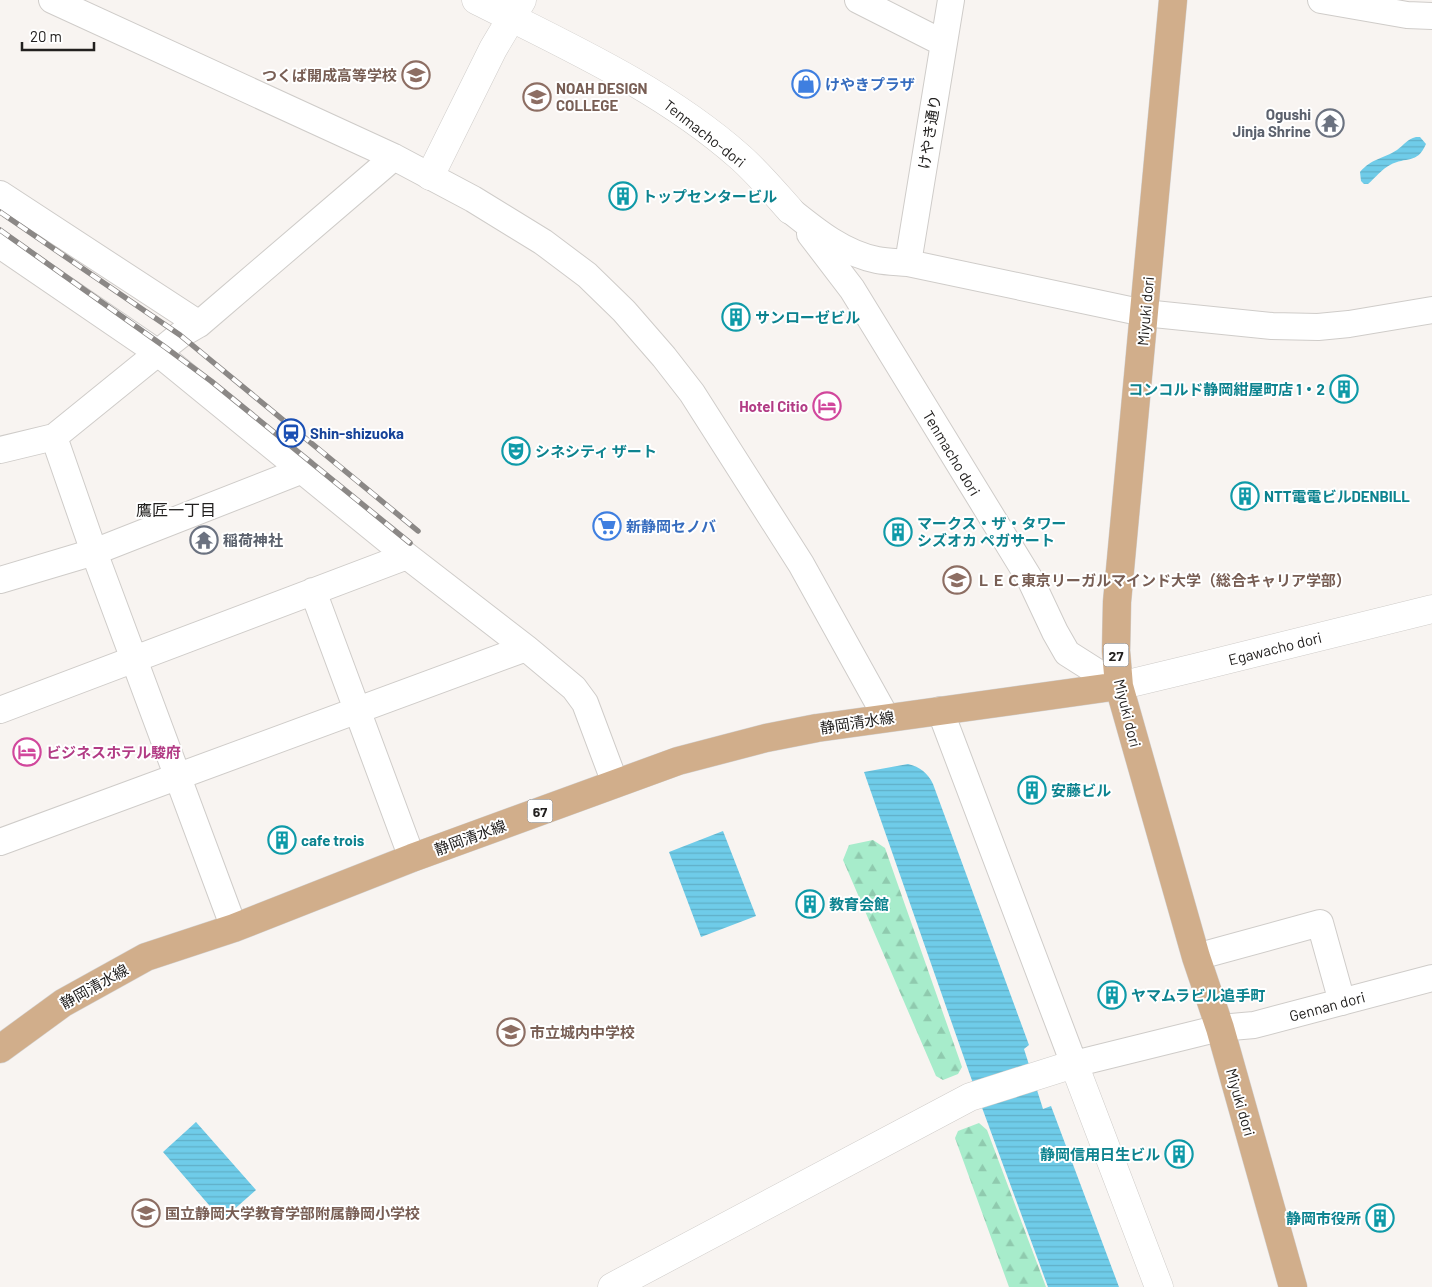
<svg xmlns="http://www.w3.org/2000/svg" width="1432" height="1287" font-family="Barlow,'Noto Sans JP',sans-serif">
<defs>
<pattern id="forest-firs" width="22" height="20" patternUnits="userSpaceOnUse" patternTransform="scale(1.25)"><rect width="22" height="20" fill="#a7eccb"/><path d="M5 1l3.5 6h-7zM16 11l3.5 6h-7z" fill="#8fcaae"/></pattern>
<pattern id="water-rules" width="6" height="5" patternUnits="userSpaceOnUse" patternTransform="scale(1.25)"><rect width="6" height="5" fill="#6fcce9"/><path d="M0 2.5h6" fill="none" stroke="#60afc7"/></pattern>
</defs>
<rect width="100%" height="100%" fill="#f8f4f1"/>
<!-- forest -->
<path fill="url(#forest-firs)" d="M873,840L885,848L962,1067L958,1074L943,1080L936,1076L843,860L849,845Z
M979,1123L987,1130L1046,1287H1009L955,1138L958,1131Z"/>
<!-- water -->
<path fill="url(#water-rules)" d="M1416,137H1420L1426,144C1417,165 1406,156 1390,165C1382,169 1375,178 1368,184H1364L1361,181L1360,172C1372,158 1383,159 1397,150C1404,145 1407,139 1416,137Z
M908,764C920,767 928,773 933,784L1029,1045L1024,1049L1043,1109L1051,1106L1119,1287H1048L970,1075L864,772Z
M723,831L756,916L701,937L669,852Z
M196,1122L256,1190L222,1220L163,1152Z"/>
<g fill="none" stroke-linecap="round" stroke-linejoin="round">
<!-- minor casing -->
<g stroke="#cfccc9" stroke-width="28">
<path id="minor" d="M52,0L394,157L473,199L543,242L587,275L624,311L664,357L692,393L801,564L886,717
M858,0L943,43
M1321,0L1407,15L1432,16
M0,194L199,324
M790,210C816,231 843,253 877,260C887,262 898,262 908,263L1144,313L1272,326L1318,327L1349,324L1432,310
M810,234L852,289L887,346L1031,581L1055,632L1067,653L1119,686
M0,245L158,353L407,556L526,648L574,688L585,703L615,783
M908,263L951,0
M54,437L94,552L234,928
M0,450L54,437L165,347L180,335L199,324L394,157
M0,580L94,552L303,470
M313,591L412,858
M0,710L407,556
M940,710L1074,1064L1220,1028L1254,1025L1432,978
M0,842L526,648
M1196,957L1320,923L1342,1002"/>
</g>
<!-- tertiary casing -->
<g stroke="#cfccc9" stroke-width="29">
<path id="tertiary" d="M476,0C567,46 663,89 740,157C758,173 774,192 790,210
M430,176L493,49L522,0
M1119,686L1194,668L1432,609
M612,1287L970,1097L1074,1064L1159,1287"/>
</g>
<!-- primary casing -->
<g stroke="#d3d2d2" stroke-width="29">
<path id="primary" d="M1173,0L1117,602L1116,651L1119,686L1196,957L1220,1028L1293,1287
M0,1049L63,1003L146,957L234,928L412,858L678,761L766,738L817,728L1119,686"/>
</g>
<!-- minor -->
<use href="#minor" stroke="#fff" stroke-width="26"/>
<!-- tertiary -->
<use href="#tertiary" stroke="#fff" stroke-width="28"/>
<!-- primary -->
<use href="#primary" stroke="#d1ae8b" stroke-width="28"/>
<!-- rail casing -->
<g stroke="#8b8886" stroke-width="5.5">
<path id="rail" d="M0,212L180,335L418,531
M0,230L165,347L211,381L410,543"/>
</g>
<!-- rail -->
<use href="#rail" stroke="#fff" stroke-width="4" stroke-dasharray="11" stroke-linecap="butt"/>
</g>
<!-- icons -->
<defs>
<g id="school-ring" transform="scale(1.4375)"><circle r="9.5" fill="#fff" stroke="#8d6e63" stroke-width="1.5"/><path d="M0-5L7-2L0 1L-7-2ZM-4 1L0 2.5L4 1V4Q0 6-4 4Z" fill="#8d6e63"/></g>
<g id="shop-ring" transform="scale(1.4375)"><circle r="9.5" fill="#fff" stroke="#3f7fe0" stroke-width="1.5"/><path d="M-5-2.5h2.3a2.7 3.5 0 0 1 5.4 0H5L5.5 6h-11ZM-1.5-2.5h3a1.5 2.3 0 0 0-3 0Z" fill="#3f7fe0"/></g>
<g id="university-ring" transform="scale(1.4375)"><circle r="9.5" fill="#fff" stroke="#8d6e63" stroke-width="1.5"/><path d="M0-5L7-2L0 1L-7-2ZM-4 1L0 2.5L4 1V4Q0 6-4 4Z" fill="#8d6e63"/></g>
<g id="temple-ring" transform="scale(1.4375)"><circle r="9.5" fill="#fff" stroke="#6b7280" stroke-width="1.5"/><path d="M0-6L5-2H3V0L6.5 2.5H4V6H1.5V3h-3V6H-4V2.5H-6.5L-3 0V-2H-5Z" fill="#6b7280"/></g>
<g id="building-ring" transform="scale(1.4375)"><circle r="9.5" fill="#fff" stroke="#0f9aa8" stroke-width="1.5"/><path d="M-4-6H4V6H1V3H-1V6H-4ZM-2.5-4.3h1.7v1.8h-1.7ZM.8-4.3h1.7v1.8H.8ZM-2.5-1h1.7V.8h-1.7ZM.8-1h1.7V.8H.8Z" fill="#0f9aa8"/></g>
<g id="hotel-ring" transform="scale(1.4375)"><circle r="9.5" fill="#fff" stroke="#d1479c" stroke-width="1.5"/><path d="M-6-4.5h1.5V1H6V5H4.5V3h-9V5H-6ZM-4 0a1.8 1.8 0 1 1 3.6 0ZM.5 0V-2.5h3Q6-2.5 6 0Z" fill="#d1479c"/></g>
<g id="station-ring" transform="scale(1.4375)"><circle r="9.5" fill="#fff" stroke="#1a4fb4" stroke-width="1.5"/><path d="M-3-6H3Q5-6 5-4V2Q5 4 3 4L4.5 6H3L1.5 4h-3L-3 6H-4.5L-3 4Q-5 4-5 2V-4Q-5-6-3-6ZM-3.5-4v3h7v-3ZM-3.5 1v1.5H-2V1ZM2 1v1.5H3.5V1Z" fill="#1a4fb4"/></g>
<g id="theatre-ring" transform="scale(1.4375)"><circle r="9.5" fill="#fff" stroke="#0f9aa8" stroke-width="1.5"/><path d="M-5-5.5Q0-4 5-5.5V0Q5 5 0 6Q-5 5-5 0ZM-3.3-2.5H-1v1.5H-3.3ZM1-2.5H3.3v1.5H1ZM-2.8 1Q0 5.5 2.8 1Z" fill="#0f9aa8"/></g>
<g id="supermarket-ring" transform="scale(1.4375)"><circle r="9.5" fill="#fff" stroke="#3f7fe0" stroke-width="1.5"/><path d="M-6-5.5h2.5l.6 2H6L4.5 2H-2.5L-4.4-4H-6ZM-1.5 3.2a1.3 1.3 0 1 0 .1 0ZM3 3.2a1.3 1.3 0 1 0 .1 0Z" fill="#3f7fe0"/></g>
</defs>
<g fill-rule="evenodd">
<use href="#school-ring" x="416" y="75"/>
<use href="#shop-ring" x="806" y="84"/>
<use href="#university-ring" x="537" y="97"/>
<use href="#temple-ring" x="1330" y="123"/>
<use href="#building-ring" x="623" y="196"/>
<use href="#building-ring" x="736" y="317"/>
<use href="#building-ring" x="1344" y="389"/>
<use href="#hotel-ring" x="827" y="406"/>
<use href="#station-ring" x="291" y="433"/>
<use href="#theatre-ring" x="516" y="451"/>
<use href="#building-ring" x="1245" y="496"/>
<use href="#supermarket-ring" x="607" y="526"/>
<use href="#building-ring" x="898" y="532"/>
<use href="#temple-ring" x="204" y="540"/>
<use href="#university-ring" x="957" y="580"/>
<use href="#hotel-ring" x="27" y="752"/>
<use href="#building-ring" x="1032" y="790"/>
<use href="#building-ring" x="282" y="840"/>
<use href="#building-ring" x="810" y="904"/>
<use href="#building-ring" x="1112" y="995"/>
<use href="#school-ring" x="511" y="1032"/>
<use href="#building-ring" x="1179" y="1154"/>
<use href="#school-ring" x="146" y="1213"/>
<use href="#building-ring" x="1380" y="1218"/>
</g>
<g text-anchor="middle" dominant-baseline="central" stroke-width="4" stroke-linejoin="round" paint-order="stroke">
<!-- shield labels -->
<g fill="#fff" stroke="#646362" stroke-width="1">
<rect x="1103.5" y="643.5" width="25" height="23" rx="4"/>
<rect x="527.5" y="799.5" width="25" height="23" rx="4"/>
</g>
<g font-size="14" font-weight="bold" fill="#22201f">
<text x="1116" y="655">27</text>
<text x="540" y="811">67</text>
</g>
<!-- education labels -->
<g font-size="15" font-weight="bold" fill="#785e54" stroke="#fff" text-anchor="start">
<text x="397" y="75" text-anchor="end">つくば開成高等学校</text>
<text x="556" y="88">NOAH DESIGN<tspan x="556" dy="17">COLLEGE</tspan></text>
<text x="976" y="580">ＬＥＣ東京リーガルマインド大学（総合キャリア学部）</text>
<text x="530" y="1032">市立城内中学校</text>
<text x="165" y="1213">国立静岡大学教育学部附属静岡小学校</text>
</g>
<!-- shop labels -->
<g font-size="15" font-weight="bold" fill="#366cbe" stroke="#fff" text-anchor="start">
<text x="825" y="84">けやきプラザ</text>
<text x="626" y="526">新静岡セノバ</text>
</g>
<!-- worship labels -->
<g font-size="15" font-weight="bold" fill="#5b616d" stroke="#fff" text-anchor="end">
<text x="1311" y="114">Ogushi<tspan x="1311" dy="17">Jinja Shrine</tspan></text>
<text x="223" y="540" text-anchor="start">稲荷神社</text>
</g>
<!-- street labels -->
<g font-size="15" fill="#22201f" stroke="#fff">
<text transform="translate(929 132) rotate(-81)">けやき通り</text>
<text transform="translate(705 133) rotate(38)">Tenmacho-dori</text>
<text transform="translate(1145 311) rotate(-85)">Miyuki dori</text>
<text transform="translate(952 453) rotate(59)">Tenmacho dori</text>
<text transform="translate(1275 648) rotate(-14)">Egawacho dori</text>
<text transform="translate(1128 713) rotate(76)">Miyuki dori</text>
<text transform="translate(857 722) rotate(-9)">静岡清水線</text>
<text transform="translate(470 837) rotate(-20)">静岡清水線</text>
<text transform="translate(94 986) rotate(-29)">静岡清水線</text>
<text transform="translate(1327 1006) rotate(-15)">Gennan dori</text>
<text transform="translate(1241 1102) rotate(74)">Miyuki dori</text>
</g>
<!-- culture labels -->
<g font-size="15" font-weight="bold" fill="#0d838f" stroke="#fff" text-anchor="start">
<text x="642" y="196">トップセンタービル</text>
<text x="755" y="317">サンローゼビル</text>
<text x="1325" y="389" text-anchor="end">コンコルド静岡紺屋町店 1・2</text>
<text x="535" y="451">シネシティ ザート</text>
<text x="1264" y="496">NTT電電ビルDENBILL</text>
<text x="917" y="523">マークス・ザ・タワー<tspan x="917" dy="17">シズオカ ペガサート</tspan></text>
<text x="1051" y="790">安藤ビル</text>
<text x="301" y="840">cafe trois</text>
<text x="829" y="904">教育会館</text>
<text x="1131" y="995">ヤマムラビル追手町</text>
<text x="1160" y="1154" text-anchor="end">静岡信用日生ビル</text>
<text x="1361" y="1218" text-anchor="end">静岡市役所</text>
</g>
<!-- hotel labels -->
<g font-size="15" font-weight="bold" fill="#b23c85" stroke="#fff" text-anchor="end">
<text x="808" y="406">Hotel Citio</text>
<text x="46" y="752" text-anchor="start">ビジネスホテル駿府</text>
</g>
<!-- transit labels -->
<g font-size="15" font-weight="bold" fill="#164399" stroke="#fff" text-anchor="start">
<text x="310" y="433">Shin-shizuoka</text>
</g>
<!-- neighbourhood labels -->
<g font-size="16" fill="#22201f" stroke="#fff">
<text x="176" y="509">鷹匠一丁目</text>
</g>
</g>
<!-- scale -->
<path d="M22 42v8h72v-8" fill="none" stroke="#22201f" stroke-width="2.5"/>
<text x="30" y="42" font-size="15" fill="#22201f" stroke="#ffffff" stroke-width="4" paint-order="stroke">20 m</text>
</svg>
